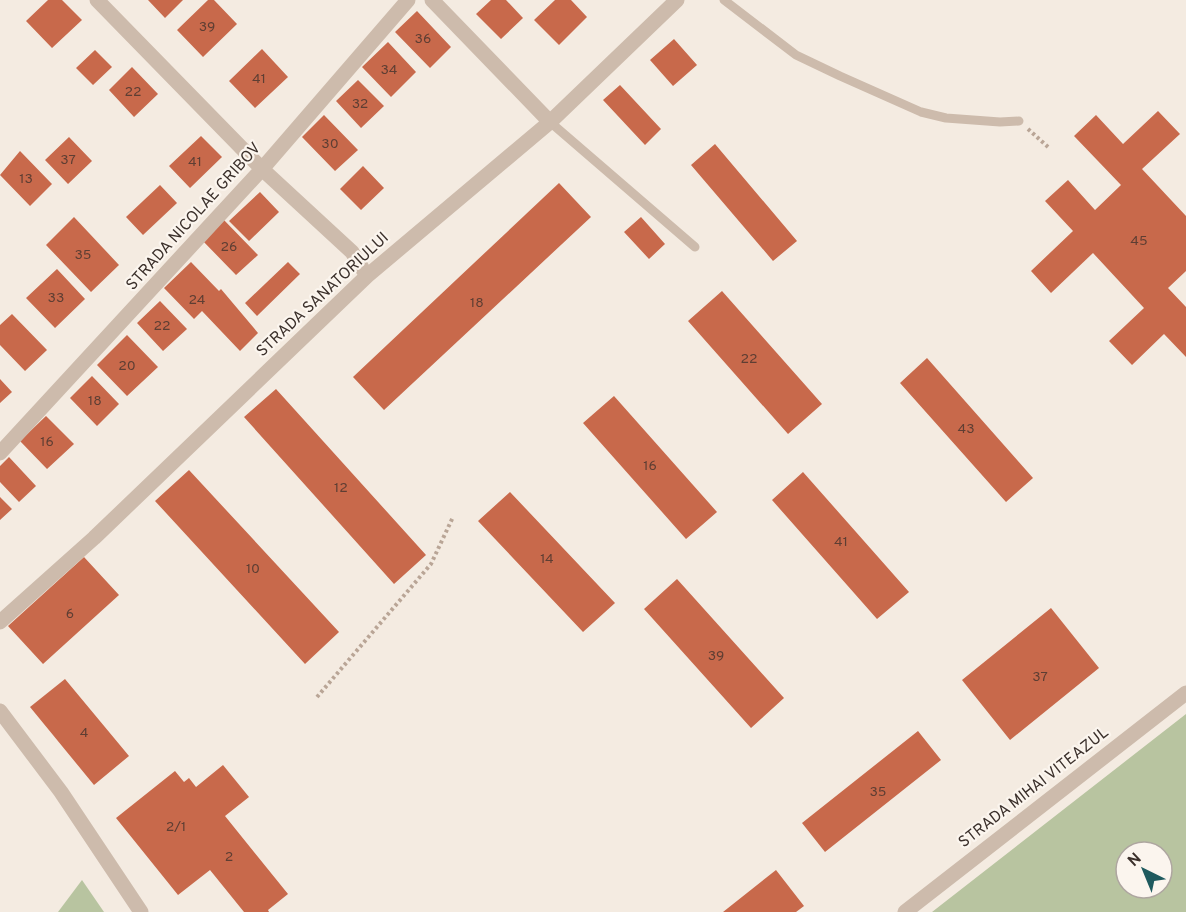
<svg xmlns="http://www.w3.org/2000/svg" width="1186" height="912" font-family="Overpass,sans-serif">
<rect width="100%" height="100%" fill="#f4ebe1"/>
<!-- green -->
<path fill="#b8c4a0" fill-rule="evenodd" d="M1186,714V912H932ZM1126,852H1162V888H1126Z
M82,880L104,912H58Z"/>
<!-- building -->
<path fill="#c8694b" d="M48,0H62L82,20L52,48L26,21Z
M148,0H183L165,18Z
M208,0H214L237,24L203,57L177,30Z
M491,0H506L523,18L501,39L476,14Z
M555,0H571L587,17L559,45L534,20Z
M417,11L451,47L430,68L395,32Z
M674,39L697,65L673,86L650,60Z
M388,42L416,72L391,97L362,67Z
M262,49L288,77L255,108L229,81Z
M95,50L112,67L93,85L76,68Z
M132,67L158,94L134,117L109,90Z
M358,80L384,106L361,128L336,101Z
M620,85L661,129L645,145L603,100Z
M1158,111L1180,134L1142,169L1186,216V271L1168,288L1186,307V357L1164,334L1132,365L1109,341L1144,308L1093,253L1051,293L1031,271L1073,231L1045,201L1068,180L1095,210L1121,185L1074,136L1096,115L1123,144Z
M324,115L358,150L335,171L302,137Z
M201,136L222,157L190,188L169,166Z
M69,137L92,161L68,184L45,160Z
M715,144L797,241L773,261L691,165Z
M20,151L52,184L30,206L0,175Z
M363,166L384,188L361,210L340,189Z
M559,183L591,217L384,410L353,377Z
M160,185L177,203L143,235L126,217Z
M260,192L279,212L249,241L229,221Z
M74,217L119,265L91,292L46,245Z
M641,217L665,244L649,259L624,232Z
M222,218L258,255L236,275L201,239Z
M191,262L219,291L221,289L258,333L240,351L202,311L194,319L164,288Z
M288,262L300,274L257,316L245,303Z
M57,269L85,299L55,328L26,298Z
M722,291L822,404L788,434L688,321Z
M160,301L187,329L163,351L137,323Z
M12,314L47,350L25,371L0,345V325Z
M127,335L158,367L127,396L97,365Z
M927,358L1033,478L1006,502L900,383Z
M92,376L119,404L97,426L70,398Z
M0,379L12,392L0,403Z
M276,389L426,555L394,584L244,417Z
M614,396L717,512L686,539L583,423Z
M46,416L74,444L47,469L20,441Z
M9,457L36,486L19,502L0,482V466Z
M189,470L339,632L305,664L155,501Z
M803,472L909,592L877,619L772,500Z
M510,492L615,603L583,632L478,521Z
M0,497L12,509L0,520Z
M84,557L119,595L43,664L8,626Z
M677,579L784,698L751,728L644,609Z
M1051,608L1099,668L1010,740L962,680Z
M65,679L129,756L94,785L30,707Z
M918,731L941,760L825,852L802,823Z
M223,765L249,797L225,816L288,894L268,910L269,912H244L210,870L178,895L116,818L175,771L184,782L189,778L196,787Z
M776,870L804,906L796,912H723Z"/>
<g fill="none" stroke-linecap="round" stroke-linejoin="round">
<!-- path -->
<path stroke="#b9a596" stroke-width="4" stroke-dasharray="3 3" stroke-linecap="butt" d="M1028,129L1048,147
M317,697L431,564L453,517"/>
<!-- lane -->
<path stroke="#cdbbac" stroke-width="9" d="M724,0L796,55L840,76L921,112L946,118L1000,122L1019,121
M550,122L695,247"/>
<!-- street -->
<path stroke="#cdbbac" stroke-width="15" d="M97,0L262,169L352,252L367,276
M432,0L550,122
M0,453L262,169L408,0
M0,622L94,538L367,276L550,122L677,0
M0,711L61,792L141,912
M905,912L1186,693"/>
</g>
<g text-anchor="middle" dominant-baseline="central" stroke-width="4.5" stroke-linejoin="round" paint-order="stroke">
<!-- number labels -->
<g font-size="14" fill="#5e3e33">
<text x="207" y="27">39</text>
<text x="423" y="39">36</text>
<text x="389" y="70">34</text>
<text x="259" y="79">41</text>
<text x="133" y="92">22</text>
<text x="360" y="104">32</text>
<text x="330" y="144">30</text>
<text x="68" y="160">37</text>
<text x="195" y="162">41</text>
<text x="26" y="179">13</text>
<text x="1139" y="241">45</text>
<text x="229" y="247">26</text>
<text x="83" y="255">35</text>
<text x="56" y="298">33</text>
<text x="197" y="300">24</text>
<text x="477" y="303">18</text>
<text x="162" y="326">22</text>
<text x="749" y="359">22</text>
<text x="127" y="366">20</text>
<text x="95" y="401">18</text>
<text x="966" y="429">43</text>
<text x="47" y="442">16</text>
<text x="650" y="466">16</text>
<text x="341" y="488">12</text>
<text x="841" y="542">41</text>
<text x="547" y="559">14</text>
<text x="253" y="569">10</text>
<text x="70" y="614">6</text>
<text x="716" y="656">39</text>
<text x="1040" y="677">37</text>
<text x="84" y="733">4</text>
<text x="878" y="792">35</text>
<text x="176" y="827">2/1</text>
<text x="229" y="857">2</text>
</g>
<!-- street labels -->
<g font-size="16" fill="#3b302b" stroke="#fbf5ee">
<text transform="translate(194 217) rotate(-48)">STRADA NICOLAE GRIBOV</text>
<text transform="translate(323 295) rotate(-43)">STRADA SANATORIULUI</text>
<text transform="translate(1034 788) rotate(-38)">STRADA MIHAI VITEAZUL</text>
</g>
</g>
<!-- north arrow -->
<g transform="translate(1144 870) rotate(317)"><circle r="28" fill="#fbf5ee" stroke="#aea6a0" stroke-width="1.5"/>
<path d="M0-4.5L10 22L0 15L-10 22Z" fill="#1f5a5e"/>
<text y="-9" font-size="16" font-weight="bold" text-anchor="middle" fill="#3b302b">N</text>
</g>
</svg>
